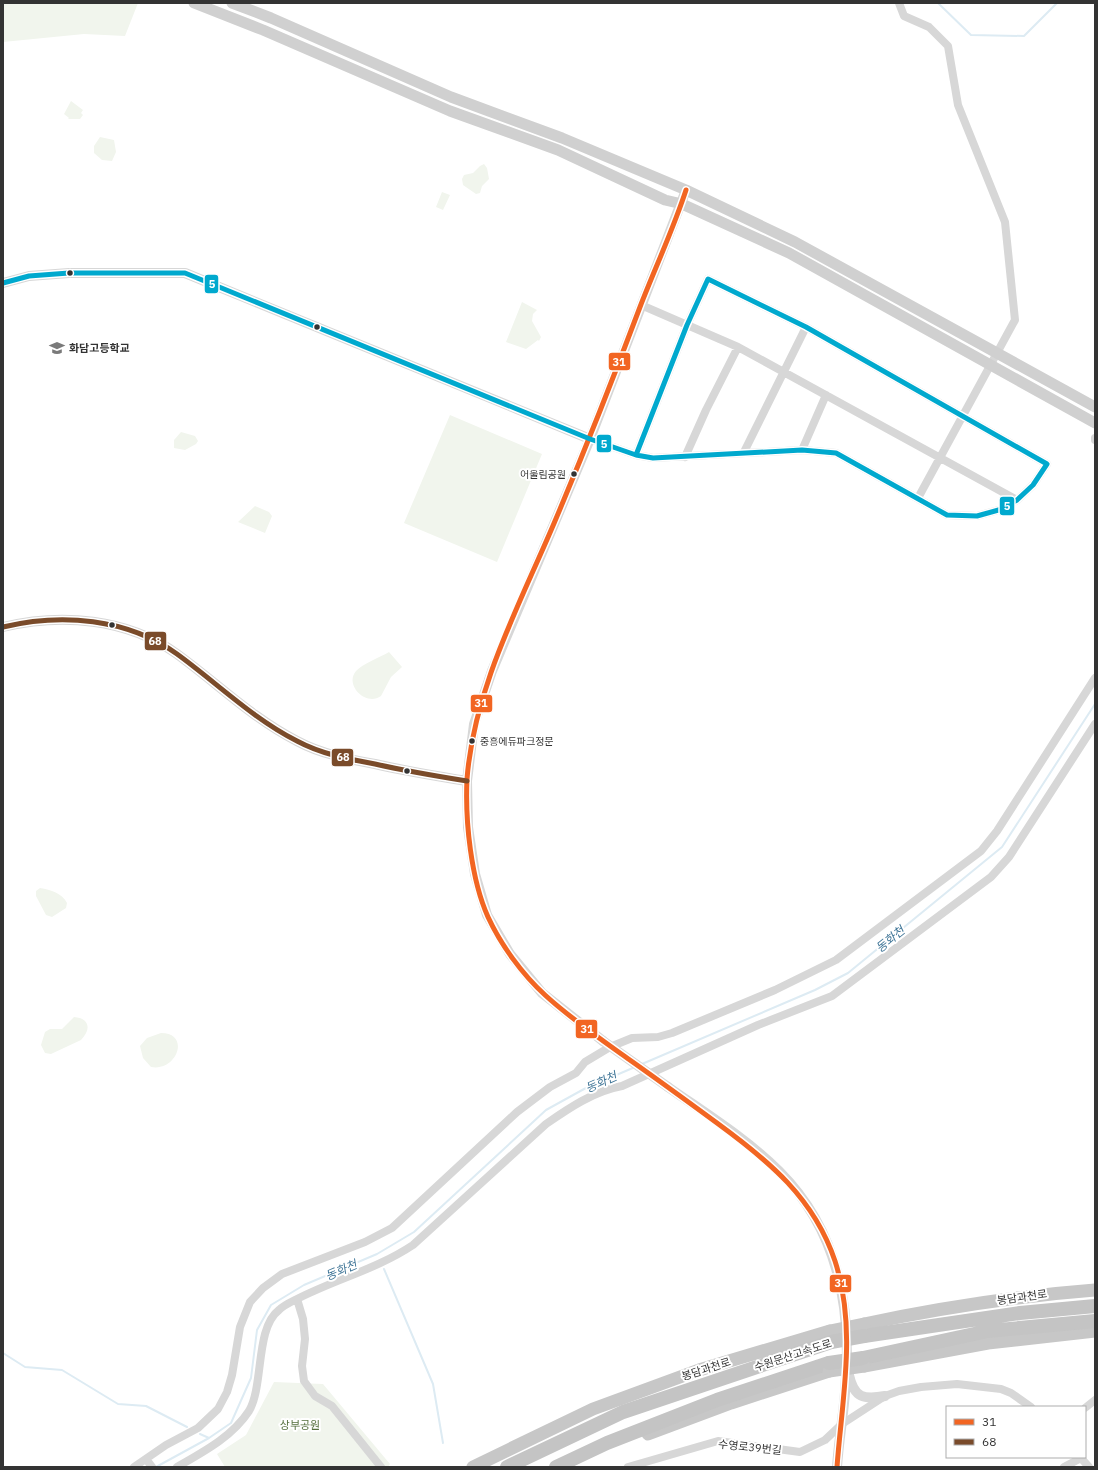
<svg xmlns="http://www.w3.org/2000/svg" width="1098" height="1470" font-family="'IBM Plex Sans','Noto Sans KR',sans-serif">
<rect width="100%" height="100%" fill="#fff"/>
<!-- green -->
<path fill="#f1f5ed" d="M3,3H138L125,36L84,34L3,42Z
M71,101L83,110L81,113L83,115L80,119H68L69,118L64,114Z
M100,137L114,140L116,152L112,161L102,160L94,153V146Z
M484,164L487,168L489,179L482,186L480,193L476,194L463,185L462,179L464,175L473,173L480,166Z
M442,192L450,195L443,210L436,207Z
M522,302L537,310L533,314L532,321L541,337L539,341L538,340L526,349L506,342Z
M450,415L542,454L497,562L404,523Z
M181,432L195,436L198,441L196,444L185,450L174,448V440Z
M255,506L269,512L272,516L265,533L238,522Z
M389,652L402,667L391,677L381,696C366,707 344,685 356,671C362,664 381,657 389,652Z
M40,888C51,890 62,893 67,903L66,908L52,917L46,915L36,896V891Z
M74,1017C89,1018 92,1029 81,1040L51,1054L45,1053L41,1045L45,1032L50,1029H62Z
M161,1033C191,1033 177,1072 151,1067L143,1058L140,1046L147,1038Z
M274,1382L323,1384L390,1464L388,1467H225L217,1454L246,1435Z"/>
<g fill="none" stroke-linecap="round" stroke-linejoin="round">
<!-- stream -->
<path stroke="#ddebf3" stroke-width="2" d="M938,3L971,35L1024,36L1057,3
M642,1064L815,990L848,973L1002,847L1095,704
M384,1269L433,1384L443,1443
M3,1353L25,1367L62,1370L118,1404L146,1406L187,1427
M200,1434L209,1438
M156,1467L209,1438L231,1423L251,1378L257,1330L271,1305L304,1285L377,1254L414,1232L546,1110L584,1089L635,1067"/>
<!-- minor -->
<path stroke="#d7d7d7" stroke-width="8" d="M899,3L904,16L929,27L948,46L958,105L1005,222L1015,320L918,498
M641,305L738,347L1017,500
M1095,438V440
M590,439L636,455L653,458L802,450L836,453L947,515L977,516L1002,509L1017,500L1033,485L1047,464L806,327L708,279L687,325L636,455
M802,450L826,395
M744,452L806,327
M685,457L706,410L738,347
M1085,1408L1095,1400
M1080,1457L1089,1467
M146,1459L152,1467
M134,1467L166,1445L198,1428L218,1409L227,1392L232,1375L240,1327L250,1302L263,1288L282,1274L365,1242L392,1228L517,1112L550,1087L576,1073L585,1062L610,1047L632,1038L658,1037L672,1033L775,990L836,960L981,851L997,831L1095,678
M177,1467C203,1452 232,1437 249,1411C264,1386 255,1328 279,1310C284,1305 291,1302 297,1299
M381,1467L332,1406L315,1396L304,1381L302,1366L305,1339L303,1319L297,1299C336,1279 377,1269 413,1245L546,1124C569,1108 594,1091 622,1086L758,1025L832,996L991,877L1009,857L1095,724
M628,1467L718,1441L800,1452L825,1440L842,1424L885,1396L899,1391L921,1387L957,1384L1001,1389L1011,1393L1031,1407
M1064,1467L1081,1458"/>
<!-- tertiary -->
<path stroke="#d7d7d7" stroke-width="10" d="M3,283L29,276L69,273H185L590,439
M3,627C61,613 127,618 177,654C217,683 252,718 297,741C321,754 348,759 375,764C406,771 436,776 467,781
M603,1041L542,993L510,954L487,915L475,874L468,827L467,781L474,724L492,671L590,439L686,190
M668,1087C705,1113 747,1139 779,1171C835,1227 851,1300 846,1377C845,1407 839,1437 837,1467
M849,1375C854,1398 864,1400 885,1396"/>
<!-- secondary -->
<path stroke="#d0d0d0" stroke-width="11" d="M194,3L263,30L450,111L558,150L665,200L682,204L789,253L1095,423
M232,3L271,18L451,97L562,138L686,190L795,242L1095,407"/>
<!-- trunk -->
<path stroke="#c7c7c7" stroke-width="13" d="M864,1324C940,1308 1017,1296 1095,1290
M864,1366L988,1343L1095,1331
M648,1434L731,1403L829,1371
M473,1467L593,1409L699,1370L830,1331"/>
<!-- motorway -->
<path stroke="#c4c4c4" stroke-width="14" d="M864,1336L1020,1313L1095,1306
M863,1358L988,1331L1095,1321
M507,1467L623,1412L831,1342
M556,1467L607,1443L717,1400L829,1363"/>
<!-- tertiary-bridge -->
<path stroke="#d7d7d7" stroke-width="10" d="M603,1041L668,1087"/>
<!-- trunk-bridge -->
<path stroke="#c7c7c7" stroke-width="13" d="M830,1331L864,1324
M829,1371L864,1366"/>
<!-- motorway-bridge -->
<path stroke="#c4c4c4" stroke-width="14" d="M831,1342L864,1336
M829,1363L863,1358"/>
<!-- bus-1 casing -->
<g stroke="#fff" stroke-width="8">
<path id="bus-1" d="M686,190C673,230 655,268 640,307C613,379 585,450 555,521C520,604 474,688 467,779C465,821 471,879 488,917C501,945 522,974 545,995C570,1018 599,1038 627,1058C657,1079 687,1101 717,1123C769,1161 814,1198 835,1261C857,1329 842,1398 837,1467"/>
</g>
<!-- bus-2 casing -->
<g stroke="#fff" stroke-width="8">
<path id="bus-2" d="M3,627C61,613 127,618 177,654C217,683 252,718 297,741C321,754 348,759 375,764C406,771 436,776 467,781"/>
</g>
<!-- bus-3 casing -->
<g stroke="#fff" stroke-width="8">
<path id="bus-3" d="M3,283L29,276L69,273H185L590,439L636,455L653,458L802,450L836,453L947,515L977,516L1002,509L1017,500L1033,485L1047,464L806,327L708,279L687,325L636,455"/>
</g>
<!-- bus-1 -->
<use href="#bus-1" stroke="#f26522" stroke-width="5"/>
<!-- bus-2 -->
<use href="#bus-2" stroke="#7a4b2a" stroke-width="5"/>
<!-- bus-3 -->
<use href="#bus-3" stroke="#00a9ce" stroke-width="5"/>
</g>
<!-- icons -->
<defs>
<g id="school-bare" transform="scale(1.2)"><path d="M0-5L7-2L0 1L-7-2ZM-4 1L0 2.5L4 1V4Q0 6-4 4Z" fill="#7a7a7a" stroke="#fff" stroke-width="2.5" paint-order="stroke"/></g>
</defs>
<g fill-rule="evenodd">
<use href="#school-bare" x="57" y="348"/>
</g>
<!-- markers -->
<g fill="#333" stroke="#fff" stroke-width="1.5">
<circle cx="70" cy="273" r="3.5"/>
<circle cx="317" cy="327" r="3.5"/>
<circle cx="574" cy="474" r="3.5"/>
<circle cx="112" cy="625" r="3.5"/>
<circle cx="472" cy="741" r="3.5"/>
<circle cx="407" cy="771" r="3.5"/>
</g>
<g text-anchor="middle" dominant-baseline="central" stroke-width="4" stroke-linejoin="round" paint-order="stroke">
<!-- bus labels -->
<g font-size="10" fill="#333" stroke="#fff" text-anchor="end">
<text x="566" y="474">어울림공원</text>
<text x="480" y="741" text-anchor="start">중흥에듀파크정문</text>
</g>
<!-- poi labels -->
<g font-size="11" font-weight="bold" fill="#333" stroke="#fff" text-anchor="start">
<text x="69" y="348">화담고등학교</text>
</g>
<!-- street labels -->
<g font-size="11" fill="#333" stroke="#fff">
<text transform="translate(1022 1297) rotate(-8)">봉담과천로</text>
<text transform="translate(793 1355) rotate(-18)">수원문산고속도로</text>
<text transform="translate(706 1369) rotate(-18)">봉담과천로</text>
<text transform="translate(750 1447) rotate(6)">수영로39번길</text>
</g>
<!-- park labels -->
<g font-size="11" fill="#56703f" stroke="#fff">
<text x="300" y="1425">상부공원</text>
</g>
<!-- water labels -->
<g font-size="12" font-style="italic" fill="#3f7597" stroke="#fff">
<text transform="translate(890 939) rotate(-39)">동화천</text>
<text transform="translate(601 1082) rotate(-24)">동화천</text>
<text transform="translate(341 1270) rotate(-23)">동화천</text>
</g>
</g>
<g stroke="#fff" stroke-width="1.5">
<rect x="204" y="274" width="15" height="20" rx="4" fill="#00a9ce"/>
<rect x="608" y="352" width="23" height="19" rx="4" fill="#f26522"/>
<rect x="596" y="434" width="16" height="19" rx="4" fill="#00a9ce"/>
<rect x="999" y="496" width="16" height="20" rx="4" fill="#00a9ce"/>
<rect x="144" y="631" width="23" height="20" rx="4" fill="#7a4b2a"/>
<rect x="470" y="694" width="23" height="19" rx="4" fill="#f26522"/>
<rect x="331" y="748" width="23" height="19" rx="4" fill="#7a4b2a"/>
<rect x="575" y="1019" width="23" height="20" rx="4" fill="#f26522"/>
<rect x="829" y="1274" width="23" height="19" rx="4" fill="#f26522"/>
</g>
<g font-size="11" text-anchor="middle" font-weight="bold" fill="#fff">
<text x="212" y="288">5</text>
<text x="619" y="366">31</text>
<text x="604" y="448">5</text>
<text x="1007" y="510">5</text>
<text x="155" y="645">68</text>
<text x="481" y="707">31</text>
<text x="343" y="761">68</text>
<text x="587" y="1033">31</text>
<text x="841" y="1287">31</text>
</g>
<!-- border -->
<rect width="1098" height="1470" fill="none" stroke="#333333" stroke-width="8"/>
<!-- legend -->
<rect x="946" y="1406" width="140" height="52" fill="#ffffff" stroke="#adadad"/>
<rect x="954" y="1419" width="20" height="6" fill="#f26522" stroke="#adadad"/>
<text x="982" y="1426" font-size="12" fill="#333333">31</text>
<rect x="954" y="1439" width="20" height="6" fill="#7a4b2a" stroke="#adadad"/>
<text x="982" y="1446" font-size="12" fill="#333333">68</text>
</svg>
